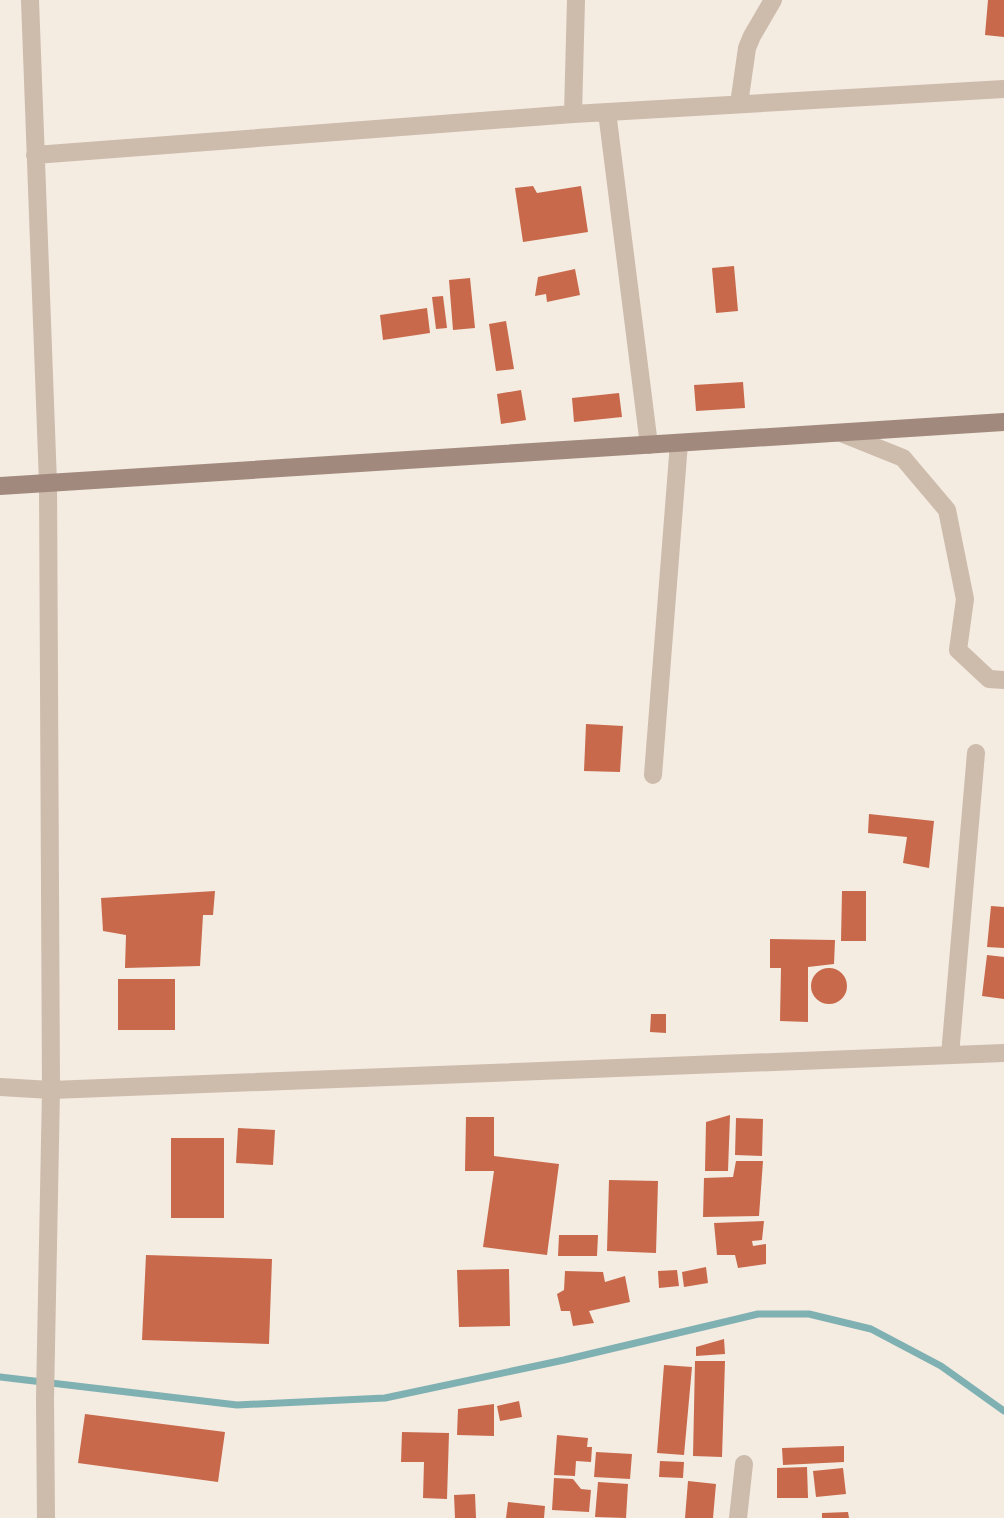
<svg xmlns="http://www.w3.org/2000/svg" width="1004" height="1518" font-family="'PT Sans',sans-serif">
<rect width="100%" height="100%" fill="#f4ebe1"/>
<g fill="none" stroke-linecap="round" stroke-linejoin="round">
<!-- stream -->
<path stroke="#7fb0b2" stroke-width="7" d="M0,1377L237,1405L385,1398L564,1360L758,1314H809L871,1329L941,1366L1004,1411"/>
</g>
<!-- building -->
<path fill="#c8694b" d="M988,0H1004V37L985,35Z
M533,186L537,193L581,186L588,232L523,242L515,188Z
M734,266L738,311L716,313L712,268Z
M575,269L580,295L547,302L546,294L535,296L538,277Z
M470,278L475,328L453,330L449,280Z
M443,296L447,328L436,329L432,297Z
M427,308L430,333L383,340L380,315Z
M506,321L514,369L496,371L489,324Z
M743,382L745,408L696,411L694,385Z
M521,390L526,420L501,424L497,394Z
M619,393L622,417L574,422L572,398Z
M586,724L623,726L620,772L584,771Z
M869,814L934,821L929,868L903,863L907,837L868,833Z
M215,891L213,915H203L200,966L125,968L126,935L103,931L101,898Z
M842,891H866V941H841Z
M991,906L1004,907V948L987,947Z
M770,939L835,940L834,964L808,967V1022L780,1021L781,968H770Z
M987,955L1004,957V999L982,996Z
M811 986a18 18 0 1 1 36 0a18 18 0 1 1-36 0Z
M118,979H175V1030H118Z
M651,1014H666V1033L650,1032Z
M730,1115L728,1171H705L706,1122Z
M466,1117H494V1156L559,1164L547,1255L483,1247L494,1171H465Z
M736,1118L763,1119L762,1156L735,1155Z
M238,1128L275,1130L273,1165L236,1163Z
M171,1138H224V1218H171Z
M736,1161H763L759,1216L703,1217L704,1178L733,1177Z
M609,1180L658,1181L656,1253L607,1251Z
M764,1221L762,1240L752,1241L753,1246L766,1244V1264L738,1268L735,1255H717L714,1223Z
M559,1235H598L597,1256H558Z
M146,1255L272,1259L269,1344L142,1340Z
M706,1267L708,1283L684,1287L682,1272Z
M509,1269L510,1326L459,1327L457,1270Z
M677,1270L679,1286L659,1288L658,1271Z
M565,1271L603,1272L605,1282L625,1276L630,1302L589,1311L594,1323L573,1326L570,1311H561L557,1294L564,1290Z
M724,1339L725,1354L696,1356V1347Z
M695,1361H725L722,1457L693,1456Z
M664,1365L692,1367L684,1455L657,1453Z
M519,1401L522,1417L500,1421L497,1406Z
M494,1404V1436L457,1435L458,1409Z
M85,1414L225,1432L218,1482L78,1463Z
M402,1432L449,1433L447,1499L423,1498L424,1462H401Z
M557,1435L588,1438L587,1447H592L591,1462L576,1461L575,1476L554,1475Z
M844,1446V1462L783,1465L782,1448Z
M596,1452L632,1454L630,1479L594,1477Z
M660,1461L684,1462L683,1478L659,1477Z
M807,1467L808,1498H777V1468Z
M843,1468L846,1494L816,1497L813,1471Z
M554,1478L573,1479L581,1489L591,1490L589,1512L552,1510Z
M688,1481L716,1484L713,1518H685Z
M598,1482L628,1484L626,1518L595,1517Z
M475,1494L476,1518H455L454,1495Z
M508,1502L545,1506L544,1518H506Z
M848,1512L849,1518H822V1513Z"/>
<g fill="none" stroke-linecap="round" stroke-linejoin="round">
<!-- street -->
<path stroke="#cdbbac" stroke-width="18" d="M30,0L48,483L51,1090L45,1399L46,1518
M739,104L747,48L752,36L773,0
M607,112L649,445
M573,114L576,0
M35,155L573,114L1004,89
M841,433L903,458L947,510L965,599L958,650L989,679L1004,680
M653,775L679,443
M950,1055L976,753
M0,1087L51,1090L1004,1053
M738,1518L744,1464"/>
<!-- secondary -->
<path stroke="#a18a7d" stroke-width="18" d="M0,486L1004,422"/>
</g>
</svg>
